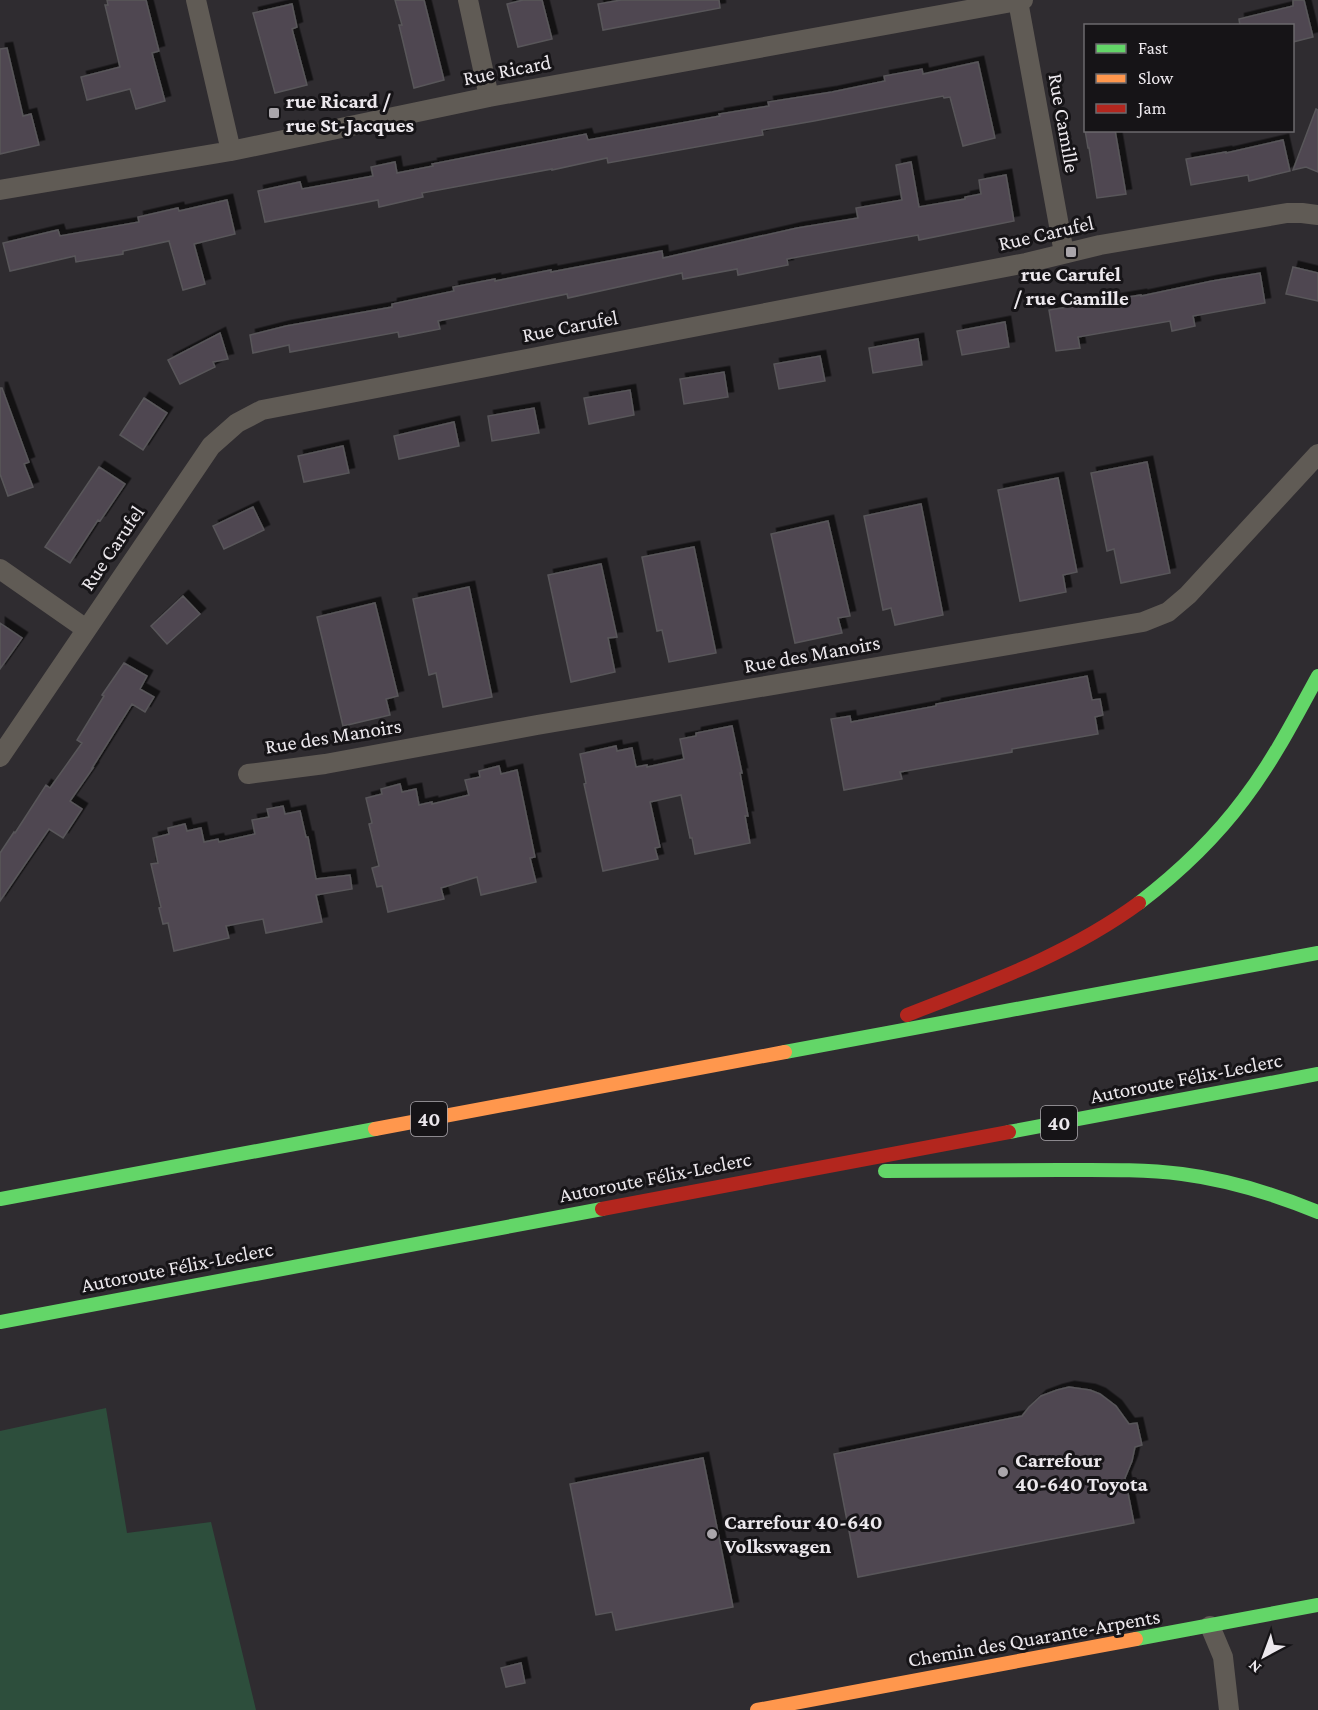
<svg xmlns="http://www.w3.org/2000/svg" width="1318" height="1710" font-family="'Crimson Pro',serif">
<defs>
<filter id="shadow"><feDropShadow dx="5.5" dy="-5.5" stdDeviation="0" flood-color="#0009"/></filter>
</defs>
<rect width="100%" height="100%" fill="#2f2c30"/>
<!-- green -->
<path fill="#2d4e3c" d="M106,1408L127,1533L211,1522L256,1710H0V1431Z"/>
<!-- building -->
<path fill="#4f4751" stroke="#59575a" stroke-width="1.5" filter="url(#shadow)" d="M107,0H146L159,51L152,53L165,101L136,109L130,89L87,100L81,77L120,67L105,5H108Z
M395,0H424L444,80L414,88L399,25H402Z
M523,0H542L552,39L518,47L507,4Z
M621,0H719L720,8L603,30L598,4Z
M1293,0H1304L1313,37L1293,42V26H1240L1239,19L1293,6Z
M292,4L297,27L292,29L307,85L275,93L253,13Z
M7,48L23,116L31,114L39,145L0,154V49Z
M978,62L995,138L963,146L950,97L944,98L943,96L814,121L762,130L763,135L608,163L607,158L552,170V169L422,193L423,197L379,207L378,200L265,222L258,191L300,182L302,189L373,176L371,167L395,162L397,173L433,166L432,164L586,134L588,140L720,116L719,114L769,106L768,102L832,92L885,81L884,76L922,69L923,74Z
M1316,109L1318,110V172L1306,167L1293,170Z
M1085,130H1115L1126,194L1097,198L1089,148H1088Z
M1283,140L1290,171L1249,181L1248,175L1191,185L1186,159L1226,152V153Z
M911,162L919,207L965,199V197L981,194L979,180L1006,175L1014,221L919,240L918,235L787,259L788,265L738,275L737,269L683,279L682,273L568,298L567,294L438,321L440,329L399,337L398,332L290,352L289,345L253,353L250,335L286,326L392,307V304L454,291L453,287L495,279V281L551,270V272L662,251L663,258L797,228L858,218L856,208L902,200L896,165Z
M227,200L235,234L194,244L205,284L183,290L169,241L123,251V254L76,262L75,256L10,271L3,243L58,230L60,236L139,222L138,217L178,208L179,211Z
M1293,267L1318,273V301L1286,294Z
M1260,273L1265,303L1193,316L1195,326L1172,331L1170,321L1078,337L1080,348L1056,351L1049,310L1141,295V296L1212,281Z
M1005,322L1009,347L962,355L957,331Z
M220,333L228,359L213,362L215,367L180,384L168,360Z
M918,339L922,365L873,373L869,348Z
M820,356L825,381L779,389L774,364Z
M724,372L728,397L684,404L680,379Z
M0,388H2L29,462L24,464L33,487L8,496L0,474Z
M630,390L634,415L589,424L584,398Z
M144,398L167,413L143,450L120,435Z
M534,408L539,433L492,441L488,416Z
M454,422L459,446L399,459L394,436Z
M343,446L349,473L304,482L298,456Z
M1147,462L1170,573L1121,583L1114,549L1107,551L1091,473Z
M99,467L125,484L100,521L98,520L70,563L45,547Z
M1058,478L1077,572L1063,575L1066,592L1020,601L998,490Z
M921,504L943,615L895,625L891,608L883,610L864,516Z
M253,507L264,530L224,549L213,526Z
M828,521L850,616L838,618L842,633L795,643L771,534Z
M694,547L716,653L669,662L662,630L657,631L642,557Z
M601,564L617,637L608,638L615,672L571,682L548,575Z
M469,587L492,697L443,707L436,673L429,675L413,599Z
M183,596L200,614L167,644L151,626Z
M375,603L398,696L386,699L390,715L343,726L317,617Z
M0,623L22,638L0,669Z
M124,663L147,676L140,689L154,697L145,712L132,704L92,768H93L70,801L82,809L63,838L49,829L0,901V853L14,832L15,833L46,785L50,788L82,743L77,740L104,696L102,695Z
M1087,676L1092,700L1100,699L1103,715L1095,717L1098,734L1012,749V752L900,772L902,779L844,790L831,719L850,716L851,722L936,706V704Z
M732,726L742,773H740L748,816H745L750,843L695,854L692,838H690L681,795L650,802L660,847L655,848L658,859L603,871L584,784L586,783L580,754L616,746L617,751L632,748L636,767L647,765V767L684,759L680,739L696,736V733Z
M499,766L501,774L517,770L535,857L530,858L536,882L481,895L477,877L441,888L444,899L388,912L382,886L377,887L372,868L379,866L369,824L372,823L366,798L382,794L381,789L400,784L402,792L416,789L419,805L432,802V804L469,795L465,780L480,777L479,771Z
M283,806L285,814L300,811L306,837H308L316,879L350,875L352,889L316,895L322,922L266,933L263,919L226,926L229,938L174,951L168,923L163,924L159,908L161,907L151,864L158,863L153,838L169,834L168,828L185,824L187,831L201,828L204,842L218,839L219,842L255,834L252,820L269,817L267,809Z
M1069,1387L1090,1390L1100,1394L1116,1406L1129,1424L1137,1423L1142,1445L1135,1447L1132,1461L1125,1478L1134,1523L858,1577L834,1454L1022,1416L1029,1407L1041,1396L1057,1390Z
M703,1458L733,1607L616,1630L612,1612L596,1615L570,1484Z
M521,1663L525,1683L506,1687L501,1668Z"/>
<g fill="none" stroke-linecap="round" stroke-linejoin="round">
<!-- street -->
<path stroke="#605b55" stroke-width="20" d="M196,0L231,151
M468,0L489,97
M1018,1L1064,253
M0,190L231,151L489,97L1023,0
M0,569L86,629
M0,757L211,446L237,423L262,410L1026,263L1100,245L1287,213H1302L1318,215
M248,774L325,764L537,725L1143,622L1168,612L1188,595L1318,454
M1210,1626L1223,1657L1229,1710"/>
<!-- fast -->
<path stroke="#63d668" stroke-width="14" d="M1139,903C1178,873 1215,838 1244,799C1273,761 1295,718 1318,676
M785,1052L1318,953
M1009,1132L1318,1074
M885,1171C943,1171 1001,1170 1059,1170C1100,1170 1141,1169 1182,1174C1229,1180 1274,1194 1318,1212
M0,1199L375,1129
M0,1322L602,1209
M1136,1639L1318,1605"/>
<!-- slow -->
<path stroke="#ff974d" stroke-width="14" d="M375,1129L785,1052
M757,1710L1136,1639"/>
<!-- jam -->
<path stroke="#b3261e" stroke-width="14" d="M907,1015C988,983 1068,955 1139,903
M602,1209L1009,1132"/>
</g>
<!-- markers -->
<g fill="#aaa6ab" stroke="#161417" stroke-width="2">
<rect x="268" y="107" width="12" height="12" rx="3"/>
<rect x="1065" y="246" width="12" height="12" rx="3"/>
<circle cx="1003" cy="1472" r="6"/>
<circle cx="712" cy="1534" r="6"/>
</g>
<g text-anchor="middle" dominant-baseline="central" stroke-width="6" stroke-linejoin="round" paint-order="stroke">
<!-- shield labels -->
<g fill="#161417" stroke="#aca8ad" stroke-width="1.5">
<rect x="411" y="1102" width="36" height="34" rx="4.5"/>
<rect x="1041" y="1106" width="36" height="34" rx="4.5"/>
</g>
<g font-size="20" font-weight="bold" fill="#ece8ed">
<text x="429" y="1119">40</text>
<text x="1059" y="1123">40</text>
</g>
<!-- street labels -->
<g font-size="21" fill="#ece8ed" stroke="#161417">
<text transform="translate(507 70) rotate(-11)">Rue Ricard</text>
<text transform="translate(1064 123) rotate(80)">Rue Camille</text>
<text transform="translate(1046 233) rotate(-13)">Rue Carufel</text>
<text transform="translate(570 326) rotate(-11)">Rue Carufel</text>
<text transform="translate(112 548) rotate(-56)">Rue Carufel</text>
<text transform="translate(812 654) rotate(-10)">Rue des Manoirs</text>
<text transform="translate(333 736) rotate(-9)">Rue des Manoirs</text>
<text transform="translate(1186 1078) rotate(-11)">Autoroute Félix-Leclerc</text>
<text transform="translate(655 1177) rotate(-11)">Autoroute Félix-Leclerc</text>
<text transform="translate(177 1267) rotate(-11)">Autoroute Félix-Leclerc</text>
<text transform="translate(1034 1638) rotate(-10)">Chemin des Quarante-Arpents</text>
</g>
<!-- poi labels -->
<g font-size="21" font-weight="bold" fill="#ece8ed" stroke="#161417" text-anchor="start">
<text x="286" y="101">rue Ricard /<tspan x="286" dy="24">rue St-Jacques</tspan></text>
<text x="1071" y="274" text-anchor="middle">rue Carufel<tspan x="1071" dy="24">/ rue Camille</tspan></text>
<text x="1015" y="1460">Carrefour<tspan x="1015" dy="24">40-640 Toyota</tspan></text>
<text x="724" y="1522">Carrefour 40-640<tspan x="724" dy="24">Volkswagen</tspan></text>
</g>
</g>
<!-- legend -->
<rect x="1084" y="24" width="210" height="108" fill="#161417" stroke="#6c696d" stroke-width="1.5"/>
<rect x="1096" y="44" width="30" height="9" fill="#63d668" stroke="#6c696d" stroke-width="1.5"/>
<text x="1138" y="54" font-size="18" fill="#ece8ed">Fast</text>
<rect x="1096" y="74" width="30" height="9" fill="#ff974d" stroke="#6c696d" stroke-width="1.5"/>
<text x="1138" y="84" font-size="18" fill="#ece8ed">Slow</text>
<rect x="1096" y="104" width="30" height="9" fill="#b3261e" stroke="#6c696d" stroke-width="1.5"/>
<text x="1138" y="114" font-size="18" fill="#ece8ed">Jam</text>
<!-- north arrow -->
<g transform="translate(1264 1656) rotate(221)" stroke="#161417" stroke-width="4.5" paint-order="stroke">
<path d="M0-4.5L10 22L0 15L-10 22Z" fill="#ece8ed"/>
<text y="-9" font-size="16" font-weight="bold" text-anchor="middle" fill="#ece8ed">N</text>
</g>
</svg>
